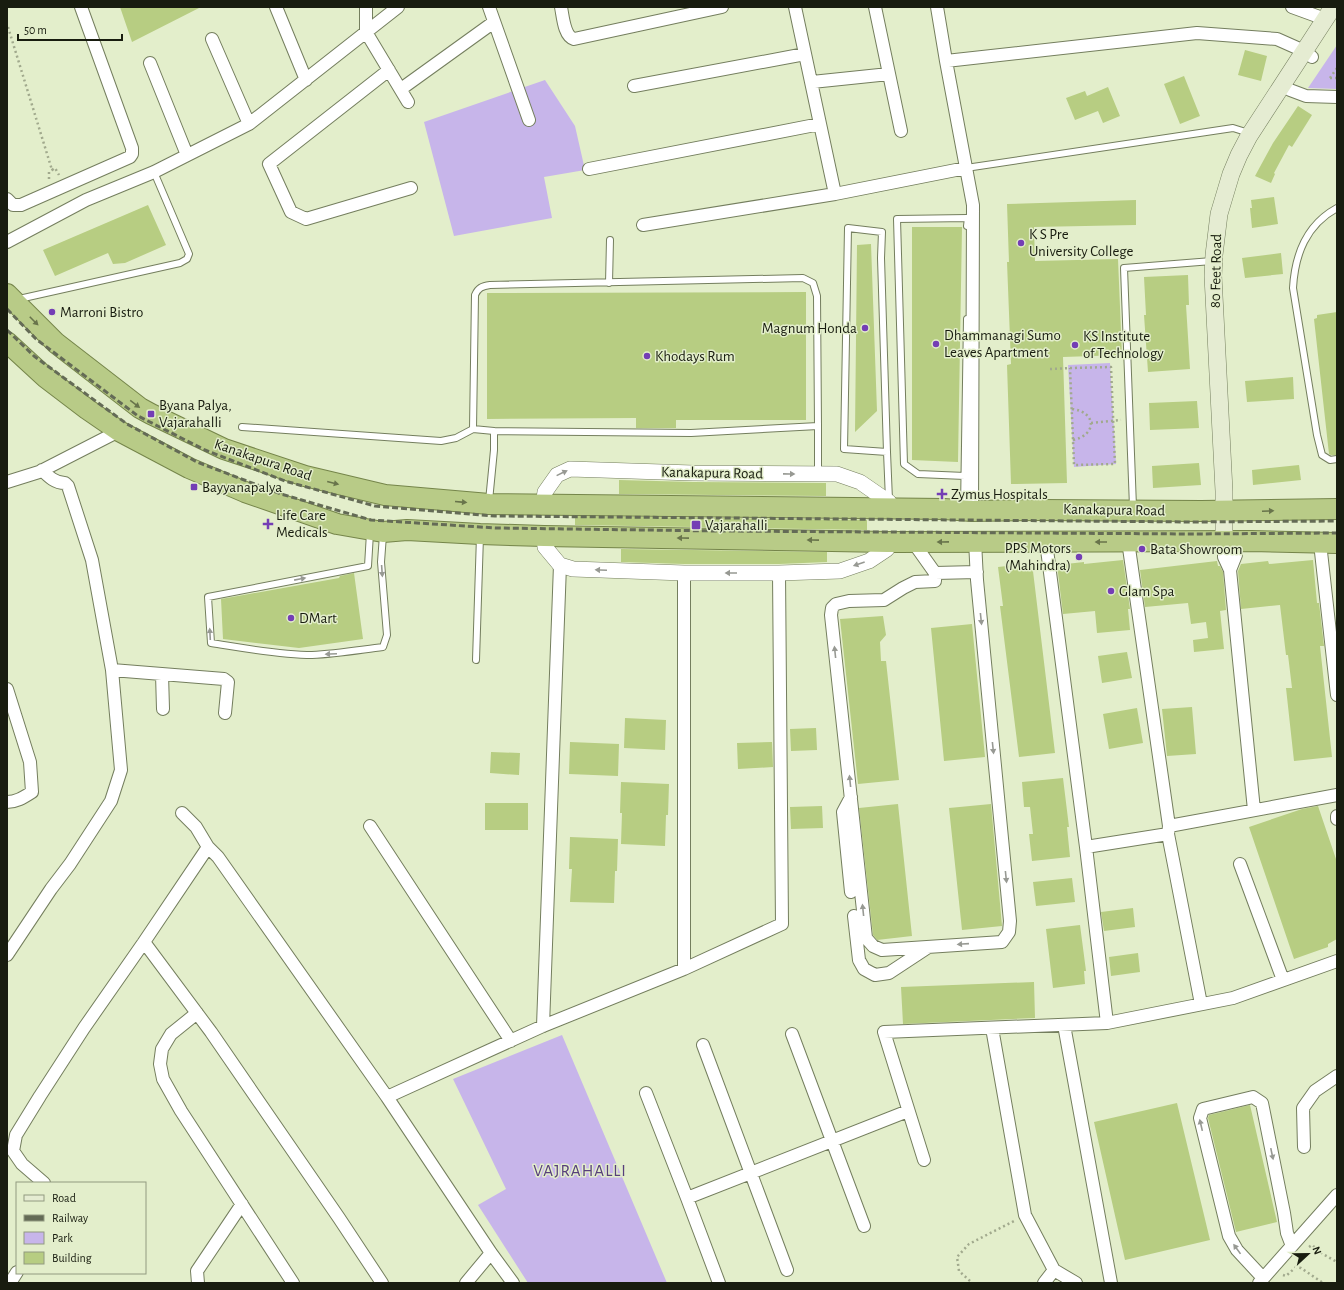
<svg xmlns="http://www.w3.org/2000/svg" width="1344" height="1290" font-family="'Alegreya Sans',sans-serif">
<rect width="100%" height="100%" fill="#e3eecb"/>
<!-- green -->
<path fill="#c7b5ea" d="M1337,45V89L1308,88Z
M545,80L575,126L585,170L544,177L552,218L454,236L424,122Z
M1110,363L1116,464L1074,467L1068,365Z
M562,1035L667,1283H528L478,1205L506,1189L453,1079Z"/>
<!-- building -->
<path fill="#b7cd82" d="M120,7H201L132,42Z
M1245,50L1267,56L1261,81L1238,75Z
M1184,76L1200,116L1180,124L1164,84Z
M1108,87L1120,116L1103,123L1098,111L1075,120L1066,98L1085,91L1087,96Z
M1298,106L1312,115L1292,147L1289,145L1274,173L1275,174L1271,183L1255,176L1273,143Z
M1274,197L1278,224L1252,228L1250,208H1252L1251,200Z
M1136,200V225L1034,227L1035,261L1118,259L1122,355L1063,357L1067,483L1011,484L1007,365L1011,364L1007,262H1009L1007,204Z
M148,205L166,245L125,263L113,264L108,253L55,276L43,250Z
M912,227H962L958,462L912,460Z
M871,244L877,411L855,432L857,245Z
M1281,253L1283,274L1245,278L1242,258Z
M1188,275L1189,305H1186L1190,369L1148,372L1144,315H1146L1144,277Z
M806,292V420H676V428H636V418L487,419V293Z
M1337,312V455H1331L1329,454L1314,319L1317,318V315Z
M1293,377L1294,399L1247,402L1245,381Z
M1197,401L1199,428L1150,430L1149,403Z
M1199,463L1201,485L1153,488L1152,466Z
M1299,465L1301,480L1253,485L1252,470Z
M619,480L693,482L826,483V496L619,494Z
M575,516L867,520V530L575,525Z
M621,549L827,552V562L779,564H684L621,562Z
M1123,560L1130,609H1128L1130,630L1097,633L1095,611L1063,614L1057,565L1084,562V564Z
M1313,560L1317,603H1319L1324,646H1320L1332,757L1294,761L1286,688H1292L1288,655H1286L1280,605L1241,609L1238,571L1241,564L1268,561L1269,564Z
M1217,561L1218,566H1220L1223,572L1226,610L1220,611L1224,649L1194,652L1193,640L1208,638L1206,622L1191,624L1188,603L1145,607L1140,570Z
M1032,563L1055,753L1019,757L1000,606H1003L998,567Z
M354,573L363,639L299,648L223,639L221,599L339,578L340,576Z
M883,616L886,635L880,642L881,661H886L899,780L858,784L840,619Z
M972,624L985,757L944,761L931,628Z
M1127,652L1132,678L1102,683L1098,656Z
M1192,707L1196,754L1167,756L1162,709Z
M1137,708L1143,743L1109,749L1103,714Z
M625,718L666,720L665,750L624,748Z
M816,728L817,750L791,751L790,729Z
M570,742L619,744L618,776L569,774Z
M772,742L773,767L738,769L737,743Z
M491,752L520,753L519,775L490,773Z
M1063,778L1069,827H1067L1070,857L1032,861L1029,834H1033L1030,807H1024L1022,782Z
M621,782L669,784L668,815H666L665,846L621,844L622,813H620Z
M485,803H528V830H485Z
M898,804L912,936L877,940L873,935L859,808Z
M991,804L1002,926L962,930L949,808Z
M822,806L823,828L791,829L790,807Z
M1318,806L1337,862V939L1328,944V947L1294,959L1249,827L1302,809Z
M570,837L618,839L617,871H615L614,903L570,902L572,869H569Z
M1072,878L1075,902L1036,906L1033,882Z
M1133,908L1135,927L1104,931L1101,912Z
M1080,925L1086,971H1084L1085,984L1053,988L1046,929Z
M1138,953L1140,972L1111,976L1109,957Z
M1034,982L1035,1018L903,1024L901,987Z
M1177,1103L1210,1240L1125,1260L1094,1122Z
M1250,1105L1277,1222L1236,1232L1208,1118L1209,1115Z"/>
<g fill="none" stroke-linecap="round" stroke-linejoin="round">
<!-- service casing -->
<g stroke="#747e5e" stroke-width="8">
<path id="service" d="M966,168L1233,128L1249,133
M1337,208C1306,225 1295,254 1293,288L1317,435L1322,455L1330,460L1337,459
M609,283L610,240
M19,299L180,263L187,259L189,254L154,172
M818,426V474
M242,427L441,441L456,438L473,429
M887,452L844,449L848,228L882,232L881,258L887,452L889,500
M965,476L918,474L904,464L897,219L968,218L967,226
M489,501L494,450V431L473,429L475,295C478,288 482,286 490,285L803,278L813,283L817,296L818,426L691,433L494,431
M1133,507L1124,268L1212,261
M964,508L967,319
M370,533L368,566L208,597L211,643C243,648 280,655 312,655C336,654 359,650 383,647L387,635L381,562L383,535
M476,660L480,536"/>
</g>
<!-- minor casing -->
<g stroke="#747e5e" stroke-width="14">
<path id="minor" d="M276,7L306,80
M366,7V32L408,102
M489,7L529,120
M561,7C563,17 564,36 574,39L722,7
M795,7L835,194L966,168
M875,7L901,131
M937,7L946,61L973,205L972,511
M1292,7L1325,19
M212,39L249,124
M946,61L1197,33L1277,39L1304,51L1312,57
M150,63L187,155
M389,70L269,164L291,212L306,219L411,188
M812,82L889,74
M634,86L805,54
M401,89L494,22
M1290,90L1306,96L1337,97
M589,169L820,124
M7,199L13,205H21L130,157L132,154V148L81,7
M643,225L835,194
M7,242L86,200L154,172L249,124L398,7
M7,482L39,472L119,431
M1128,541L1169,826L1337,795
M913,542L935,573V581L915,582L903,588L884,600L849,601L836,604L832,608L831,615L866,938L873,946L882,950L1002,942L1009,932L1010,921L977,580L975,541
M1224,542V557L1230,570L1254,810
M1320,543L1337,695
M1230,570L1236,555V542
M684,573V969
M935,573L977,572
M112,670L224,679L228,682L225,713
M162,674L163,709
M7,689L30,762L32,792C24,797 17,802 7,802
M182,813L196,827L208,847
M1337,816V819
M370,826L511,1041
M1169,826L1168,834L1201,1004
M1086,847L1168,834
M1240,864L1283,980
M851,892L843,812L851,797
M854,916L859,960L864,969L875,975L889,973L927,948
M144,942L211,1032L339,1218L382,1283
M7,955L51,889L70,864L111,801L121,770L112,670L92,560L68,486L65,483C55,483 49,477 42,470
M197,1013L171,1034L162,1049L160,1064L163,1079L181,1111L293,1283
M1107,1023L1233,998L1337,961
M1064,1025L1111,1283
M543,1026L560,565
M992,1028L1025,1215L1054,1270L1076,1283
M792,1034L864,1226
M703,1045L787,1270
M646,1093L687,1198L719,1283
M387,1097L543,1026L684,969L782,924L779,573
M1304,1147L1303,1108L1315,1091L1337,1076
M924,1160L884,1032L1107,1023L1086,847L1046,542
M44,1183L22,1164L13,1151L16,1135L40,1096L84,1028L144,942L208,847L218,857L387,1097L491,1253L513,1283
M687,1198L908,1111
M1263,1278L1237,1250L1229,1236L1200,1118L1203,1109L1253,1097L1262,1103L1284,1213L1287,1233L1292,1246
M10,1283L17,1272
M198,1283L197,1271L242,1204
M466,1283L491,1253
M1044,1283L1054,1270
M1259,1283L1337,1195"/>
</g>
<!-- tertiary casing -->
<g stroke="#747e5e" stroke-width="16">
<path id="tertiary" d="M543,505L545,492L557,475L570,469L693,473L837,474L860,482L889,502L891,508
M544,536L545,547L560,565L573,569L684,573H779L840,571L869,561L887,549L888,542"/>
</g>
<!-- secondary casing -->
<g stroke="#747e5e" stroke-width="18">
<path id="secondary" d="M1224,542V491L1213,276L1214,255L1219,214L1231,174L1239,155L1249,136L1333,7"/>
</g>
<!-- trunk casing -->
<g stroke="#75854a" stroke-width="22">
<path id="trunk" d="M7,294L56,343L140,408L151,414L224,449L305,476L385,495L489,504L944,509L972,511L1041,510L1201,511L1337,509
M7,342L45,377L87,409L119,431L189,468L245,492L337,524L383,532L407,530L480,534L544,536L888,542L1251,541L1337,543"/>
</g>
<!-- path -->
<path stroke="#a1a98d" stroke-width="2.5" stroke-dasharray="2 3" stroke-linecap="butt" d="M8,27L52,170
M1330,78L1337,68
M1330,78H1337
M52,170L55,168L59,175
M49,179V172L52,170
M1050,369L1070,368L1111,367L1115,464L1074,465L1070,368
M1072,409C1097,412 1097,435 1073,440
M1091,423L1121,420
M1309,1247L1312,1245L1323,1254L1337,1262
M1283,1275L1286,1276L1296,1267L1301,1268L1323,1283
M970,1281L959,1271L957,1257L969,1244L1014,1221"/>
<!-- service -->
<use href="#service" stroke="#fff" stroke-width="6"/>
<!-- minor -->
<use href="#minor" stroke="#fff" stroke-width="12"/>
<!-- tertiary -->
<use href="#tertiary" stroke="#fff" stroke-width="15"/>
<!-- secondary -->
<use href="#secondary" stroke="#e5ecd2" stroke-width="17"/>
<!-- trunk -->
<use href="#trunk" stroke="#b8cb87" stroke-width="20"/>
<!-- rail -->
<path stroke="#646b56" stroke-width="3" stroke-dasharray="6 3" stroke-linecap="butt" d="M7,309L36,339L138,416L205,450L285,481L375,506L495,516L1192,522L1337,521
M7,330L34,356L127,424L197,462L281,494L371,520L496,528L720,531L1193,534L1337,533"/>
</g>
<!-- one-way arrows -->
<defs><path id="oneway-solid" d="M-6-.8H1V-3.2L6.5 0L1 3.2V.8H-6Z"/></defs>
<g fill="#68744b">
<use href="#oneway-solid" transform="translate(34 321) rotate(45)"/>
<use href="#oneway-solid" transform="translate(135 404) rotate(37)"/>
<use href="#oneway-solid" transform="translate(333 483) rotate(14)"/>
<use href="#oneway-solid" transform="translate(461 502) rotate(5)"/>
<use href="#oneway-solid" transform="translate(1268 511) rotate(-2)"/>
<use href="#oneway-solid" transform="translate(683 538) rotate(-179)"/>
<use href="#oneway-solid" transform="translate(813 540) rotate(-179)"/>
<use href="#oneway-solid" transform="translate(943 542) rotate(179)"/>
<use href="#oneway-solid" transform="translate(1101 542) rotate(180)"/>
</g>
<g fill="#979993">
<use href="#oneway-solid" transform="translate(562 473) rotate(-26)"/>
<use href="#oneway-solid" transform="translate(789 474) rotate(1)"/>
<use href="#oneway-solid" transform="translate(859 564) rotate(161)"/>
<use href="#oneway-solid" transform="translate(601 570) rotate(-178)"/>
<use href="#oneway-solid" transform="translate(382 571) rotate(86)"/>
<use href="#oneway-solid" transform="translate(731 573) rotate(-180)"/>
<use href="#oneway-solid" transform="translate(300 579) rotate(-11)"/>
<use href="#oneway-solid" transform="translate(981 619) rotate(84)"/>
<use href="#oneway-solid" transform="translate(210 634) rotate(-93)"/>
<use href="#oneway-solid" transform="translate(835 652) rotate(-96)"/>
<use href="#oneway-solid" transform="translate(331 654) rotate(177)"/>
<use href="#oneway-solid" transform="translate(993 748) rotate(84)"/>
<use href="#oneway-solid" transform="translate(850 781) rotate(-96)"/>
<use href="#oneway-solid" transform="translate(1006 877) rotate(84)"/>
<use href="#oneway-solid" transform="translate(863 910) rotate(-96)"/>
<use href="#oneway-solid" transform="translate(963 944) rotate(176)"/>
<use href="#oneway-solid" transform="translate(1201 1125) rotate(-103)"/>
<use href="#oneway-solid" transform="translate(1272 1154) rotate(78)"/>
<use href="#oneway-solid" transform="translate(1237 1249) rotate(-126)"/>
</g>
<!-- markers -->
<g fill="#743eb5" stroke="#e3eecb" stroke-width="1.5">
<circle cx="1021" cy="243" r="4"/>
<circle cx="52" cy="312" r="4"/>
<circle cx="865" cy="328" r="4"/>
<circle cx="936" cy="344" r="4"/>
<circle cx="1075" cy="345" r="4"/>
<circle cx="647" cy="356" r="4"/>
<rect x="147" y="410" width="8" height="8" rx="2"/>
<rect x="190" y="483" width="8" height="8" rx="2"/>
<path d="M940 488h4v4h4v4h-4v4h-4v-4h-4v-4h4z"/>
<path d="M266 518h4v4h4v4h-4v4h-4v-4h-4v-4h4z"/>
<rect x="691" y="520" width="10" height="10" rx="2"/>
<circle cx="1142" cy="549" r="4"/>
<circle cx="1079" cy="557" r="4"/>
<circle cx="1111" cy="591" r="4"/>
<circle cx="291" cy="618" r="4"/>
</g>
<g text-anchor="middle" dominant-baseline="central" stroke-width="3" stroke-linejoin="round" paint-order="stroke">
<!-- poi labels -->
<g font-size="15" fill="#181c0f" stroke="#e3eecb" text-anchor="start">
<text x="1029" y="234">K S Pre<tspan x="1029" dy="17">University College</tspan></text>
<text x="60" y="312">Marroni Bistro</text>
<text x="857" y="328" text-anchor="end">Magnum Honda</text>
<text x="944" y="335">Dhammanagi Sumo<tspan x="944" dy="17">Leaves Apartment</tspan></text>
<text x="1083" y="336">KS Institute<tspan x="1083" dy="17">of Technology</tspan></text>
<text x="655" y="356">Khodays Rum</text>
<text x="159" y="405">Byana Palya,<tspan x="159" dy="17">Vajarahalli</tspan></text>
<text x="202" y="487">Bayyanapalya</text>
<text x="951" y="494">Zymus Hospitals</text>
<text x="276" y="515">Life Care<tspan x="276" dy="17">Medicals</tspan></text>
<text x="705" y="525">Vajarahalli</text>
<text x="1071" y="548" text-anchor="end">PPS Motors<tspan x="1071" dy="17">(Mahindra)</tspan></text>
<text x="1150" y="549">Bata Showroom</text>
<text x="1119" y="591">Glam Spa</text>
<text x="299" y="618">DMart</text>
</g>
<!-- street labels -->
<g font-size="15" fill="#181c0f" stroke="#e3eecb">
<text transform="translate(1216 271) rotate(-89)">80 Feet Road</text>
<text transform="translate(263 460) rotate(19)">Kanakapura Road</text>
<text transform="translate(712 473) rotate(1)">Kanakapura Road</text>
<text transform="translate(1114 510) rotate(1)">Kanakapura Road</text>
</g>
<!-- quarter labels -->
<g font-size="17" letter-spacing="1" fill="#573f7b" stroke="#e3eecb">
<text x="580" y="1170">VAJRAHALLI</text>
</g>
</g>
<!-- border -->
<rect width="1344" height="1290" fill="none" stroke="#181c0f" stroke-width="16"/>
<!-- legend -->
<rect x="16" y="1182" width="130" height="92" fill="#e3eecb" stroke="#929a80"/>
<rect x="24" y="1195" width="20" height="6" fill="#e5ecd2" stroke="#929a80"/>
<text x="52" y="1202" font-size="12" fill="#181c0f">Road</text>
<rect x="24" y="1215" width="20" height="6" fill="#646b56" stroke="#929a80"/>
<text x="52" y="1222" font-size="12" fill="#181c0f">Railway</text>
<rect x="24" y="1232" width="20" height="12" fill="#c7b5ea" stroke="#929a80"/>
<text x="52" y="1242" font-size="12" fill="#181c0f">Park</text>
<rect x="24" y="1252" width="20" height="12" fill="#b7cd82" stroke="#929a80"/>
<text x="52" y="1262" font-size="12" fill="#181c0f">Building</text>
<!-- north arrow -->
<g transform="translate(1308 1254) rotate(68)" stroke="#e3eecb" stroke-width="3" paint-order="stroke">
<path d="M0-3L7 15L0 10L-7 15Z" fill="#181c0f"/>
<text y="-6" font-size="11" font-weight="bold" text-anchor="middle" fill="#181c0f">N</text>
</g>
<!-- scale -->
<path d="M18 34v6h104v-6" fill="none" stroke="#181c0f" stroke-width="2"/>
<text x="24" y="34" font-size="12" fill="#181c0f" stroke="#e3eecb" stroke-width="3" paint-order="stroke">50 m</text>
</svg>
